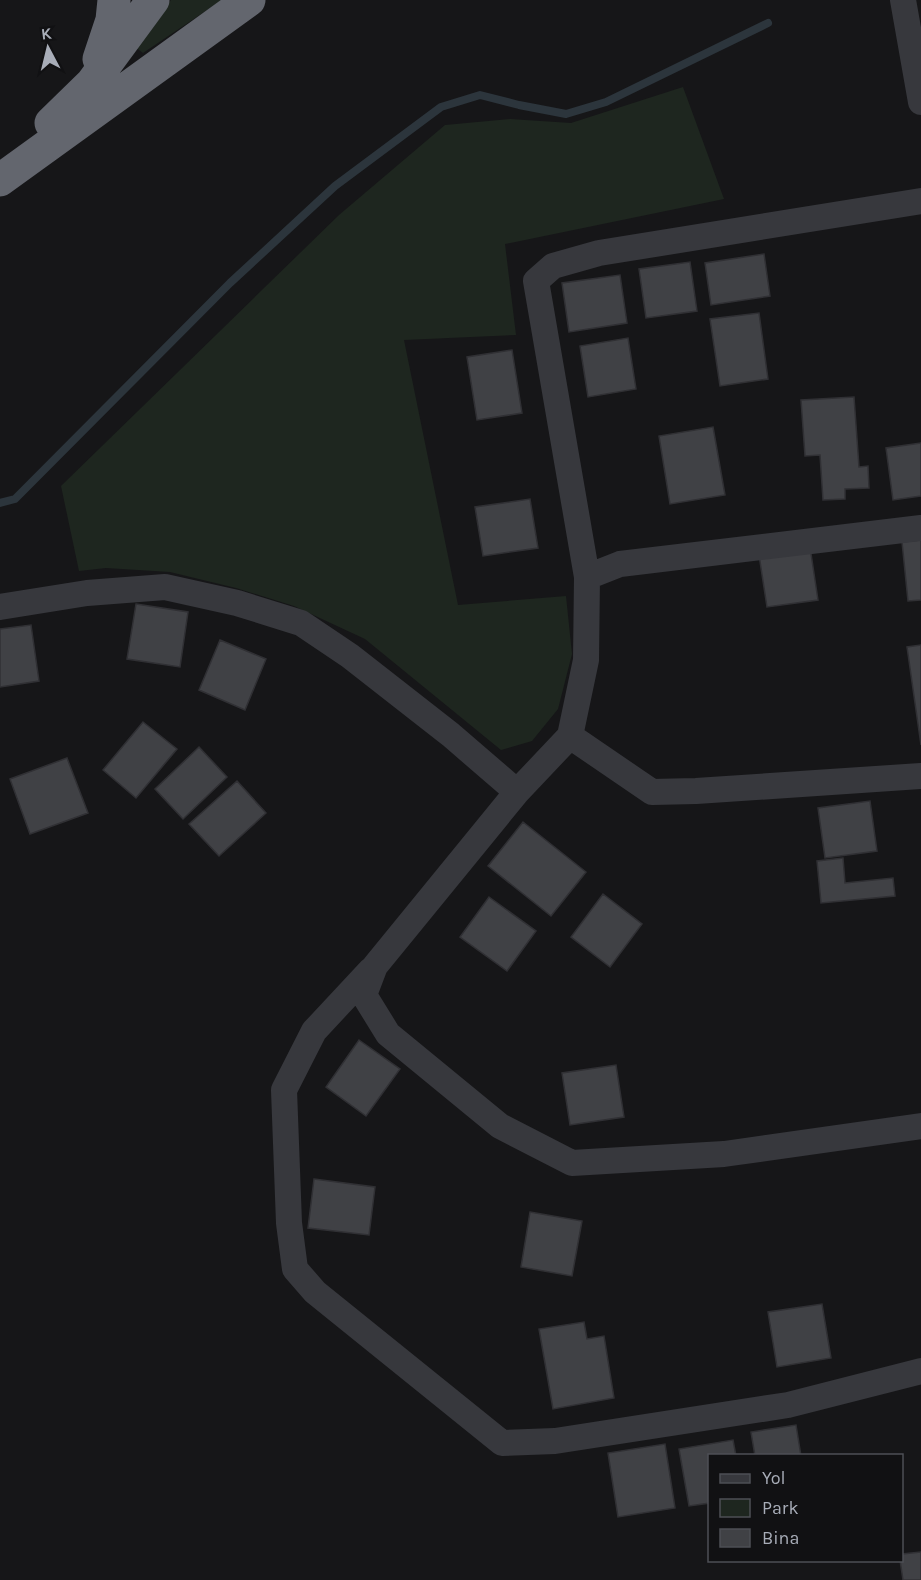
<svg xmlns="http://www.w3.org/2000/svg" width="921" height="1580" font-family="Karla,sans-serif">
<rect width="100%" height="100%" fill="#161618"/>
<!-- green -->
<path fill="#1e261f" d="M171,0H222L143,53L135,47Z
M683,87L724,199L505,244L516,335L404,340L458,605L566,596L572,654L558,709L532,741L501,750L365,639L294,606L236,588L170,572L106,568L79,571L61,486L339,215L445,125L510,119L571,123Z"/>
<g fill="none" stroke-linecap="round" stroke-linejoin="round">
<!-- stream -->
<path stroke="#2c353c" stroke-width="8" d="M0,503L15,499L230,283L335,186L441,107L480,95L519,105L566,114L606,102L768,23"/>
</g>
<!-- building -->
<path fill="#404145" stroke="#303034" stroke-width="1.5" d="M764,254L770,296L711,305L705,263Z
M690,262L697,311L646,318L639,269Z
M620,275L627,323L569,332L562,283Z
M759,313L768,379L720,386L710,319Z
M628,338L636,389L588,397L580,346Z
M512,350L522,413L477,420L467,357Z
M854,397L859,467L868,466L869,488L845,489V499L823,500L820,455L805,456L801,400Z
M713,427L725,495L670,504L659,436Z
M921,443V496L893,500L886,448Z
M530,499L538,548L483,556L475,507Z
M921,540V600L908,601L902,542Z
M810,547L818,600L767,607L759,555Z
M136,604L188,612L180,667L127,659Z
M31,625L39,681L0,687V629Z
M220,640L266,659L245,710L199,690Z
M921,645V745L907,647Z
M143,722L177,749L136,798L103,770Z
M199,747L227,777L183,819L155,789Z
M67,758L88,813L30,834L10,779Z
M237,781L266,813L219,856L189,824Z
M870,801L877,851L825,858L818,808Z
M523,822L586,872L551,916L488,866Z
M843,858L845,883L893,878L895,896L821,903L817,861Z
M603,894L642,924L610,967L571,937Z
M489,897L536,931L507,971L460,937Z
M359,1040L400,1069L366,1116L326,1087Z
M616,1065L624,1117L570,1125L562,1073Z
M314,1179L375,1187L369,1235L308,1228Z
M530,1212L582,1221L572,1276L521,1267Z
M822,1304L831,1358L777,1367L768,1312Z
M584,1322L587,1339L604,1336L614,1398L553,1409L539,1329Z
M796,1425L801,1456H755L751,1432Z
M733,1440L736,1456H710V1503L689,1506L679,1449Z
M665,1444L675,1508L618,1517L608,1453Z
M921,1552V1580H903L900,1560H902V1554Z"/>
<g fill="none" stroke-linecap="round" stroke-linejoin="round">
<!-- street -->
<path stroke="#37383d" stroke-width="26" d="M903,0L921,102
M921,201L599,253L553,266L536,281L587,577L586,660L570,736L517,792L375,966L364,995L388,1034L500,1126L572,1163L724,1154L921,1126
M587,577L620,564L921,528
M0,607L87,593L165,587L237,603L301,623L350,656L451,735L517,792
M570,736L652,792L696,791L921,776
M371,970L314,1031L284,1090L289,1223L295,1269L315,1292L502,1443L555,1441L788,1405L921,1371"/>
<!-- highway -->
<path stroke="#63666e" stroke-width="33" d="M99,59L112,20L114,0
M51,123L92,83L153,0
M0,180L249,0"/>
</g>
<!-- legend -->
<rect x="708" y="1454" width="195" height="108" fill="#111113" stroke="#4d4f55" stroke-width="1.5"/>
<rect x="720" y="1474" width="30" height="9" fill="#37383d" stroke="#4d4f55" stroke-width="1.5"/>
<text x="762" y="1484" font-size="18" fill="#a8adb8">Yol</text>
<rect x="720" y="1499" width="30" height="18" fill="#1e261f" stroke="#4d4f55" stroke-width="1.5"/>
<text x="762" y="1514" font-size="18" fill="#a8adb8">Park</text>
<rect x="720" y="1529" width="30" height="18" fill="#404145" stroke="#4d4f55" stroke-width="1.5"/>
<text x="762" y="1544" font-size="18" fill="#a8adb8">Bina</text>
<!-- north arrow -->
<g transform="translate(48 48) rotate(353)" stroke="#111113" stroke-width="4.5" paint-order="stroke">
<path d="M0-4.5L10 22L0 15L-10 22Z" fill="#a8adb8"/>
<text y="-9" font-size="16" font-weight="bold" text-anchor="middle" fill="#a8adb8">K</text>
</g>
</svg>
